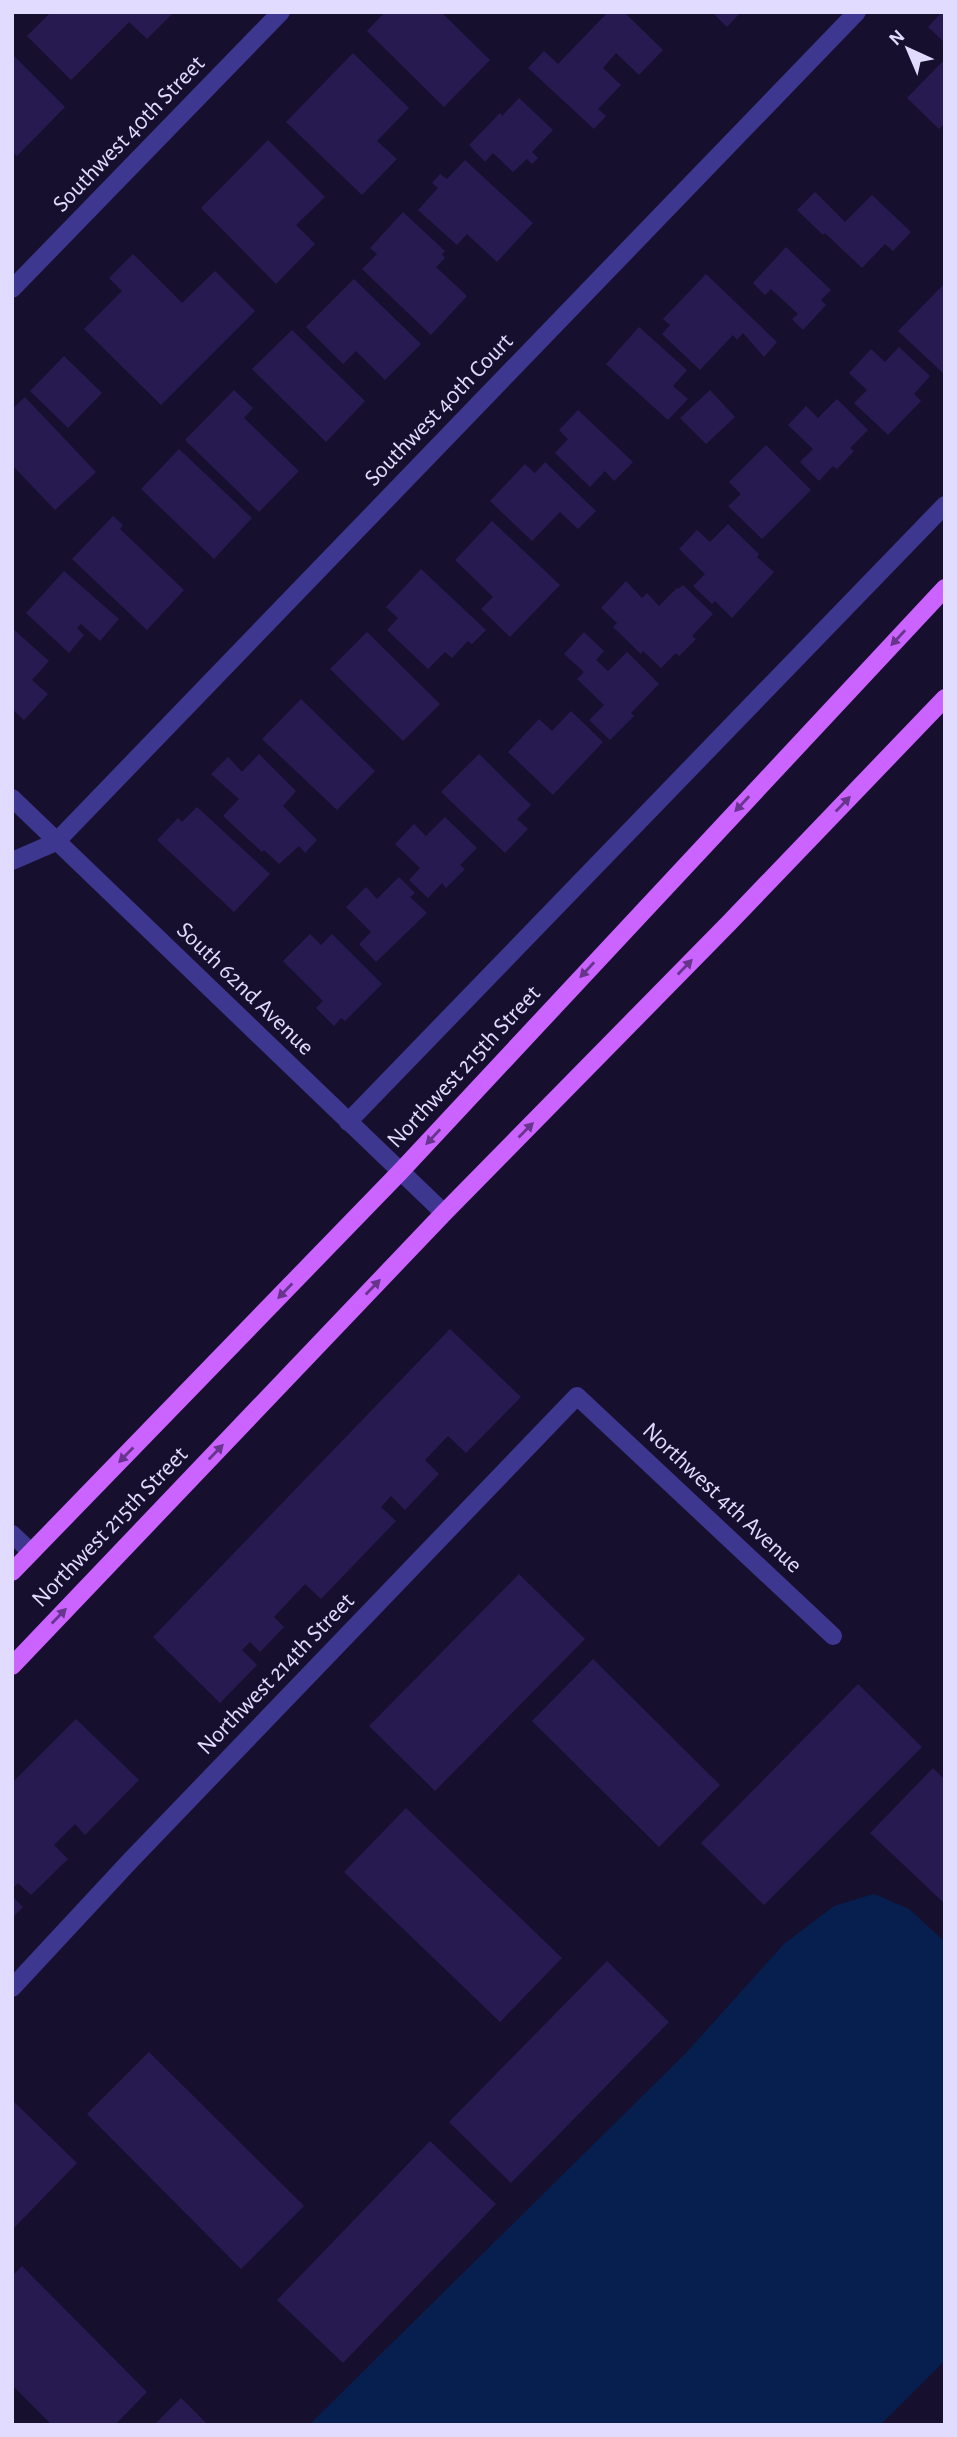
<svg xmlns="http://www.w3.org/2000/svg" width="957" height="2437" font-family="'Alegreya Sans',sans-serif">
<rect width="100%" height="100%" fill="#16102e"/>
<!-- water -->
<path fill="#071f4f" d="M874,1894L909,1909L945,1942V2360L880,2425H309L686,2053L784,1944L834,1906Z"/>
<!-- building -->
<path fill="#271a50" d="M51,12H174L147,39L129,22L71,80L27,36Z
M385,12H441L490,60L444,107L367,31Z
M608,12H624L663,50L639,75L616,53L603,68L621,85L598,109L606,116L594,129L528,68L544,51L558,64Z
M712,12H741L727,27Z
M942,12H945V43L928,27Z
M353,53L409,108L377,141L397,159L362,195L286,122Z
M14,56L65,107L17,156L12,151Z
M942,62L945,65V123L939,129L907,98Z
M519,98L553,130L532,152L538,158L532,164L527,159L513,172L493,153L485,162L469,145L500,113L502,116Z
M268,140L325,197L296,225L315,244L276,284L201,208Z
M465,160L533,223L497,262L467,234L457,245L418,210L438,188L432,183L440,174L447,179Z
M815,192L845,222L872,195L911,232L893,251L885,244L862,268L825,233L823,235L797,210Z
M403,212L445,251L442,254L445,258L436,267L467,296L431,335L362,269L377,254L370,248Z
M786,247L831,290L821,300L826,305L803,330L792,319L798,314L771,289L765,295L753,283Z
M133,254L182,303L215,271L255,311L161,405L84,329L122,291L109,278Z
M706,274L777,342L764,357L743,333L737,340L733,335L700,370L662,334L670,325L663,319Z
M354,279L421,344L385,380L356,351L343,364L306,327Z
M945,283V373L944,374L898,331Z
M639,327L687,370L673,386L688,399L668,420L606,364Z
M292,330L365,401L326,442L252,369Z
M899,347L930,376L914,394L921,401L888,435L854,403L867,390L849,373L871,349L885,362Z
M64,356L102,393L68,428L30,391Z
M234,390L253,408L244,418L299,471L259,512L185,440Z
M710,390L735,417L706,444L680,418Z
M25,397L96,472L55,510L12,465V409Z
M837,399L868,430L850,448L854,451L837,469L833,466L819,481L800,462L813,449L788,425L806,406L818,418Z
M578,410L633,462L614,481L605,471L590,487L555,453L568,439L559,430Z
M766,445L811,490L762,539L728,506L741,494L729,482Z
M179,449L252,518L214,559L141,489Z
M545,462L596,511L578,529L560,512L532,541L490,501L525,464L535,473Z
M113,516L123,525L120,529L184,590L147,630L72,559Z
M492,521L560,585L510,637L481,609L493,597L455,560Z
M728,524L759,554L757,557L774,572L732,618L715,601L712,604L693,586L705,574L679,549L697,530L710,542Z
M421,569L486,630L472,644L468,641L452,658L445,652L428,669L387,630L398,618L386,607Z
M64,571L119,619L100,641L81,624L77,628L84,635L69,653L26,613Z
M626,581L642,598L647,593L659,606L677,588L678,589L683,585L713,614L692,636L696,639L679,656L676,653L661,668L643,651L641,654L613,627L617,623L601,608Z
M12,628L49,661L32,680L48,694L24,720L12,709Z
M367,632L440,704L403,741L330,669Z
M584,632L604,651L596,660L608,671L627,652L659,684L631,713L634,716L610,740L589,720L604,705L577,679L584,672L564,654Z
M301,699L375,771L337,810L262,739Z
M571,711L603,742L553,795L508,752L539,719L552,731Z
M259,754L296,791L283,806L317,840L305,853L299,846L279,864L264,850L262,852L223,816L239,799L211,774L228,757L242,772Z
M479,754L531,805L517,819L528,829L505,853L441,792Z
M197,807L270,874L234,912L157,840L178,818L182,822Z
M445,817L477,848L460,865L465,869L446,888L442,883L428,898L409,880L420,868L395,844L414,824L426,836Z
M399,877L415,893L410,897L427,913L376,962L359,944L371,932L346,907L366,887L377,899Z
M310,934L321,945L332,934L382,984L345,1021L341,1018L334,1026L316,1008L323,1001L283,961Z
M450,1329L521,1397L466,1453L448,1436L425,1460L439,1474L405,1510L391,1496L381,1507L396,1521L321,1599L305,1584L274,1617L284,1627L260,1652L250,1642L242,1650L257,1665L220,1703L153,1637Z
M519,1574L585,1639L435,1791L369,1726Z
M593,1659L720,1785L659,1847L532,1721Z
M858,1684L922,1747L764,1905L701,1843Z
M76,1719L139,1780L85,1835L75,1824L54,1845L68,1859L31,1895L18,1883L12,1889V1783Z
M933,1768L945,1780V1904L870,1833Z
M406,1808L562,1958L500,2022L344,1872Z
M12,1896L23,1907L12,1918Z
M607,1961L669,2022L511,2183L449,2122Z
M149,2052L304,2206L241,2269L87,2114Z
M12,2100L77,2163L12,2230Z
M430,2141L496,2204L343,2363L277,2300Z
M22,2266L147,2392L115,2425H52L12,2385V2276Z
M181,2398L208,2425H154Z"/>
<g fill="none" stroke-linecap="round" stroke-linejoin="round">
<!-- service -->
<path stroke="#3d3790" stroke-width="18" d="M12,861L56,842
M348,1122L945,505
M12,1534L31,1552"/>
<!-- minor -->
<path stroke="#3d3790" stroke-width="18" d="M12,289L281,12
M56,842L857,12
M12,1988L130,1861L577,1396L833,1636"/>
<!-- tertiary -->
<path stroke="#3d3790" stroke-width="18" d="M12,798L444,1213"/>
<!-- primary -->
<path stroke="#ca63ff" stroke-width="18" d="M12,1572L400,1172L945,588
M12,1666L444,1213L729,923L945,698"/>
</g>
<!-- one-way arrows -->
<defs><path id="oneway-solid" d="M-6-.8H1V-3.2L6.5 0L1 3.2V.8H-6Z" transform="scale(1.75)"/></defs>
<g fill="#67358c">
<use href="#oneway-solid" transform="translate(898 638) rotate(133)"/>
<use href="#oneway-solid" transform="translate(742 804) rotate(133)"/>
<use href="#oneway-solid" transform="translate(843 804) rotate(-46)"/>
<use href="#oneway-solid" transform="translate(685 967) rotate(-46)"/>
<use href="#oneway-solid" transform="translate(587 970) rotate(133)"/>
<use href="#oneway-solid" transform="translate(526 1130) rotate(-45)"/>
<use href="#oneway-solid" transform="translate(433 1137) rotate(133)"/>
<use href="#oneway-solid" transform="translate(373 1287) rotate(-46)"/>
<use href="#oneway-solid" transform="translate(285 1291) rotate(134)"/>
<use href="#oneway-solid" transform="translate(216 1452) rotate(-46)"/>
<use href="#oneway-solid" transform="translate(126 1455) rotate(134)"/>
<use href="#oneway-solid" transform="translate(59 1616) rotate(-46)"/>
</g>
<g text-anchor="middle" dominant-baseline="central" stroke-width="5" stroke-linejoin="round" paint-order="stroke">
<!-- street labels -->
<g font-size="24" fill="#e1dcff" stroke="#16102e">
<text transform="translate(129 134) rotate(-46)">Southwest 40th Street</text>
<text transform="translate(439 410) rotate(-46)">Southwest 40th Court</text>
<text transform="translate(245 989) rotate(44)">South 62nd Avenue</text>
<text transform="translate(464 1067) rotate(-47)">Northwest 215th Street</text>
<text transform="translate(722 1498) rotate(43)">Northwest 4th Avenue</text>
<text transform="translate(110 1527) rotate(-46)">Northwest 215th Street</text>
<text transform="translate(276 1674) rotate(-46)">Northwest 214th Street</text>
</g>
</g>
<!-- border -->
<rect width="957" height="2437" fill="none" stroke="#e1dcff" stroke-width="28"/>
<!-- north arrow -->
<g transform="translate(908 49) rotate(316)" stroke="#16102e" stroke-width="5" paint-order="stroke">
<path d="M0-5L12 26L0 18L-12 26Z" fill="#e1dcff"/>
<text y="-10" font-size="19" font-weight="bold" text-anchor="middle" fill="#e1dcff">N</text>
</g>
</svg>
